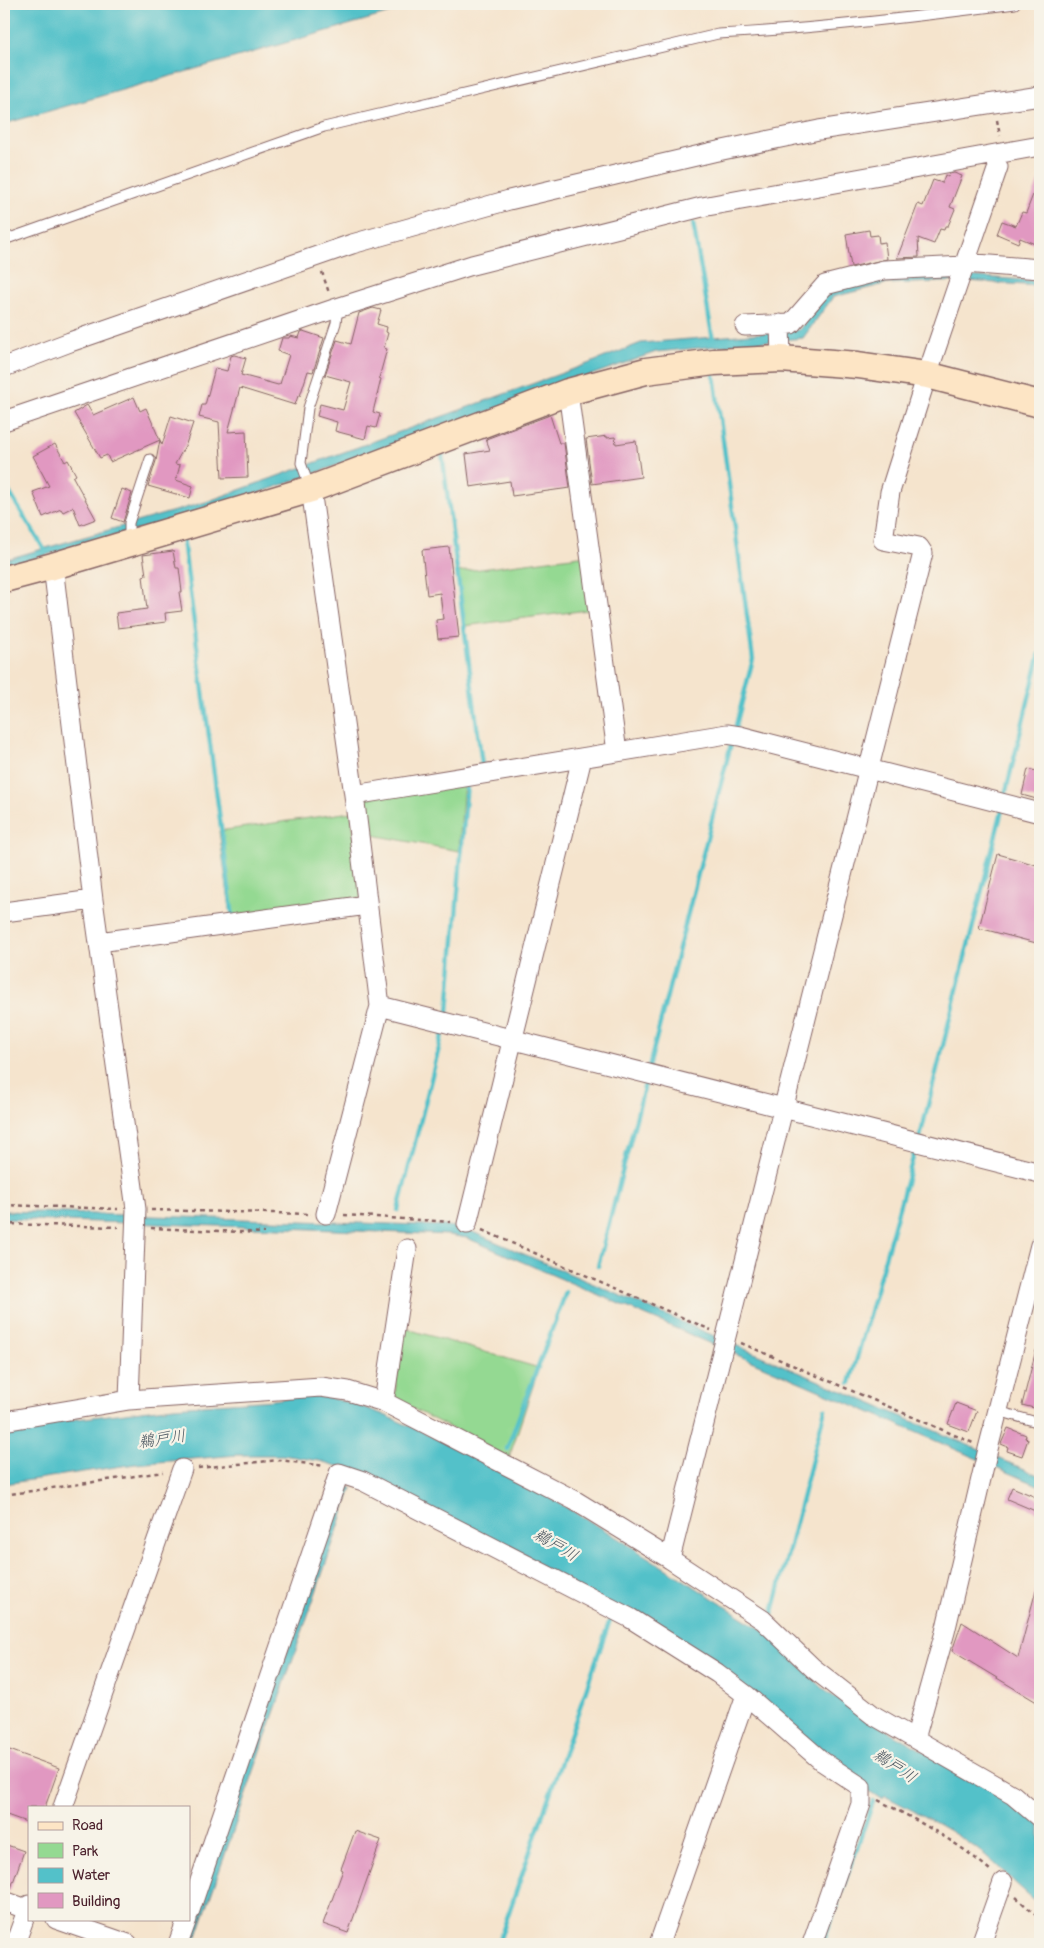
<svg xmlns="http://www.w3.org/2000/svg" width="1044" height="1948" font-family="Pangolin,'Klee One',sans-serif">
<rect width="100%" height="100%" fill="#f7f3e8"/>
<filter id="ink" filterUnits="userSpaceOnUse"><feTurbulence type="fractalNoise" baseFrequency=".02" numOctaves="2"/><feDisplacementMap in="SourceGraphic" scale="10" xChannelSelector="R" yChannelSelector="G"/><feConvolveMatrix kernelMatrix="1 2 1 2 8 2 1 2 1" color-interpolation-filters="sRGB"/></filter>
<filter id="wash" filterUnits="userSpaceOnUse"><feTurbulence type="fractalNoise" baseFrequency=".0096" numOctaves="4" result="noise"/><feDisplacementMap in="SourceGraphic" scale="20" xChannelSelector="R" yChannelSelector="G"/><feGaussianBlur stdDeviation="1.12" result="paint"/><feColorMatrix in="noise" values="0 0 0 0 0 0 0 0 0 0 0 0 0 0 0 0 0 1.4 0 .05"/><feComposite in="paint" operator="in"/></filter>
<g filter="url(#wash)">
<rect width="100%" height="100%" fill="#f5e4cd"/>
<!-- green -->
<path fill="#94d992" stroke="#6f7c5e" d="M587,555L595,609L464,626L458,572Z
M464,781L459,851L362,833L359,799Z
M351,812L362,898L231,916L219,831Z
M404,1328L539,1368L509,1458L394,1399Z"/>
<!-- water -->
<path fill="#53c1c9" stroke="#4e707a" d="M4,4H421L4,124Z
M966,276L1040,281V286L967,281L885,284L833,297L803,338L656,352L231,503L4,567V560L206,502L590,363L641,343L799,330L829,291L883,278Z
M4,1211L449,1226L468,1230L1040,1476V1486L467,1238L449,1235L311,1229L4,1219Z
M306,1395L330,1398L354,1404L382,1414L423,1432L547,1496L608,1532L766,1632L827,1692L870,1721L997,1792L1040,1826V1904C1021,1890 1004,1871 985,1855C955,1831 919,1814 885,1796L881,1799L869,1791L759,1700L358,1472L320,1461L283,1455H237L135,1464L4,1484V1428L174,1407L274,1400Z
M345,1486L352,1488L194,1944H185Z"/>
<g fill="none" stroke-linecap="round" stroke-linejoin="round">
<!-- stream -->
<path stroke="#53c1c9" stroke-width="4.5" d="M693,223L713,340
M714,375L753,659L735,729
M442,453L482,765
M4,484L44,549
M183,540L233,918
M1004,799L1040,653
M448,1012L467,783
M649,1067L732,740
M920,1137L1002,810
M398,1210L444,1028
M598,1266L646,1080
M850,1383L916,1147
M507,1449L566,1292
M773,1612L825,1409
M498,1944L610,1620
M823,1944L873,1802"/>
</g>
<g id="blocks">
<!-- building -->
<path fill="#e198c1" d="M954,173L962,176L950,207L955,209L948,226H945L944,230L940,229L934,244L918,238L919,257L897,258L918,204L923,206L933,180L942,183L945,175L948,177L949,174Z
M1039,179L1040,246L1020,238L1018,243L997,234L1002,221L1016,226L1022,212L1026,213Z
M869,230L870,236L878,235L879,243L885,242L887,259L851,267L846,234Z
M373,308L381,310L377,324L387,327L386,332L388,333L384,348L387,349L379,378L381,379L373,412L380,414L376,428L368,426L365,439L335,431L337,422L317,416L320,404L343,410L351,382L325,375L337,340L351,344L359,313Z
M303,331L324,338L313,372L308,371L300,396H298L295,405L240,388L228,432L246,431L248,477L222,478L219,422L199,417L202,405H205L215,368L227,371L231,356L234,355L246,358L241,375L278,385L280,384L289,355L278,351L282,338H289L290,336L299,338L301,332Z
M134,397L140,411L146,408L162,445L171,416L193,423L186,444L175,464L180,465L176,480L193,486L190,498L148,486L156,461L160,440L110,462L107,455L100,458L74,413L87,405L93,415Z
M550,415L559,443H564L570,488L512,496L510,481L470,487L466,454L490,450L486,439Z
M607,436V438L615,437L616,444L636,441L641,477L592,484L586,439Z
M55,444L65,462L68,460L76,475L73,477L96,519L80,525L73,507L63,512L61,509L43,517L33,492L49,486L33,456Z
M122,489L132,493L123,522L112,518Z
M449,547L459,637L438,639L436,620L443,619L440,593L427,595L422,550Z
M173,551L176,568H179L182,592H179L182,611L165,613L166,622L118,628L116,613L147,609L143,576L146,575L143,555Z
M1028,769L1040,772V800L1022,795Z
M998,854L1040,866V944L979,928Z
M1036,1350L1040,1351V1402L1038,1409L1022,1405Z
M956,1403L977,1411L969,1432L948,1424Z
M1008,1428L1026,1435L1025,1438L1028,1439L1022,1456L1007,1451L1008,1447L1001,1444Z
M1012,1487L1040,1499V1513L1007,1499Z
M1036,1590H1040V1704L952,1651L962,1622L1018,1658Z
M4,1748L59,1768L45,1807H29V1823L4,1814Z
M355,1831L381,1840L348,1933L323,1924L343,1870L341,1869Z
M4,1844L24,1851L10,1891L4,1890Z"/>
</g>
</g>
<g filter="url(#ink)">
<use href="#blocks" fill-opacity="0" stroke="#866464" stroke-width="1"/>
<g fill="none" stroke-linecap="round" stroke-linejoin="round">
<!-- lane casing -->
<g stroke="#866464" stroke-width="11">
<path id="lane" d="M4,240L324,127L718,34C818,29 917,17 1015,4
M310,488L301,463L308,408L336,323L338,308
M129,541V523L150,459
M998,1411L1040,1423"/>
</g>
<!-- street casing -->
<g stroke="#866464" stroke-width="21">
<path id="street" d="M965,263L998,167
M780,324L781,359
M745,326L791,324L825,285L884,270L964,266
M4,367L70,342L352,244L509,200L713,152L819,130L1040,96
M568,392L617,752
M4,421L334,309L472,265L702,207L1040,146
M311,489L354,795L380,1006L326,1214
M53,566L93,900L136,1209L129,1400
M354,795L727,734L740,736L1040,813
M4,912L93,900
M99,942L367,905
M380,1006L1040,1173
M467,1224L582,758
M384,1402L407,1249
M4,1421L129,1400L321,1387L348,1391L384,1402L574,1500L670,1559L763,1620L813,1668L873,1715L1013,1795L1040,1818
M670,1559L923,553L919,547L883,540L890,492L927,375L965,263L1040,269
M915,1739L945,1632L988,1449L1040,1245
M63,1807L182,1469
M4,1901L29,1910
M189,1913L339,1473L363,1481L630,1618L717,1673L746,1695L823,1762L861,1787V1804L812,1944
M56,1919L128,1944
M15,1944L29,1905
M178,1944L187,1919
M659,1944L746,1695
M981,1944L1003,1882"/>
</g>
<!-- secondary casing -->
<g stroke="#866464" stroke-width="29">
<path id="secondary" d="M4,579L53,566L311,489L568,392L646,371L714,362L781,359L858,365L927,375L1040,404"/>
</g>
<!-- path -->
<path stroke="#866464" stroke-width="2.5" stroke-dasharray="4 4" stroke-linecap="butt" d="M997,120L1000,136
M322,272L329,293
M4,1205L118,1209
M151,1210L311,1214
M344,1215L451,1222
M4,1224L118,1227
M151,1228L264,1233
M482,1230L711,1330
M741,1343L973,1443
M198,1468L279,1460L325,1466
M4,1495L163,1472
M878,1800C918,1821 957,1841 991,1871
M1016,1897L1040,1919"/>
<!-- lane -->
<use href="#lane" stroke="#fff" stroke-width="9"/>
<!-- street -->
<use href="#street" stroke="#fff" stroke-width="19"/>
<!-- secondary -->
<use href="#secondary" stroke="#fde5c5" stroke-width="26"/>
</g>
</g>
<g text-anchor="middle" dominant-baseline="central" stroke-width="4.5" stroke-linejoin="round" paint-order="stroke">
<!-- water labels -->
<g font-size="16" font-style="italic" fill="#4d5862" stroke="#f7f3e8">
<text transform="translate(162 1439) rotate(-8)">鵜戸川</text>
<text transform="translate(556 1545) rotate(31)">鵜戸川</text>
<text transform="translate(895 1766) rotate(34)">鵜戸川</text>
</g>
</g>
<!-- margin -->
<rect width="1044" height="1948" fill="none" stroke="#f7f3e8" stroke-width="20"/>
<!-- legend -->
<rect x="28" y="1806" width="162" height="115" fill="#f7f3e8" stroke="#b29e9c"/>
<rect x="38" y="1822" width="25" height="8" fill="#fde5c5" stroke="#b29e9c"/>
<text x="72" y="1830" font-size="15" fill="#4a1f2b">Road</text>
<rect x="38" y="1843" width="25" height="15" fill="#94d992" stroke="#b29e9c"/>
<text x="72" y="1856" font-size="15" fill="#4a1f2b">Park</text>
<rect x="38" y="1868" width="25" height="15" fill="#53c1c9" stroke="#b29e9c"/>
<text x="72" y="1880" font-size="15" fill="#4a1f2b">Water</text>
<rect x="38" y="1893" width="25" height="15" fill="#e198c1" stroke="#b29e9c"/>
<text x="72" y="1906" font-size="15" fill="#4a1f2b">Building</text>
</svg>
